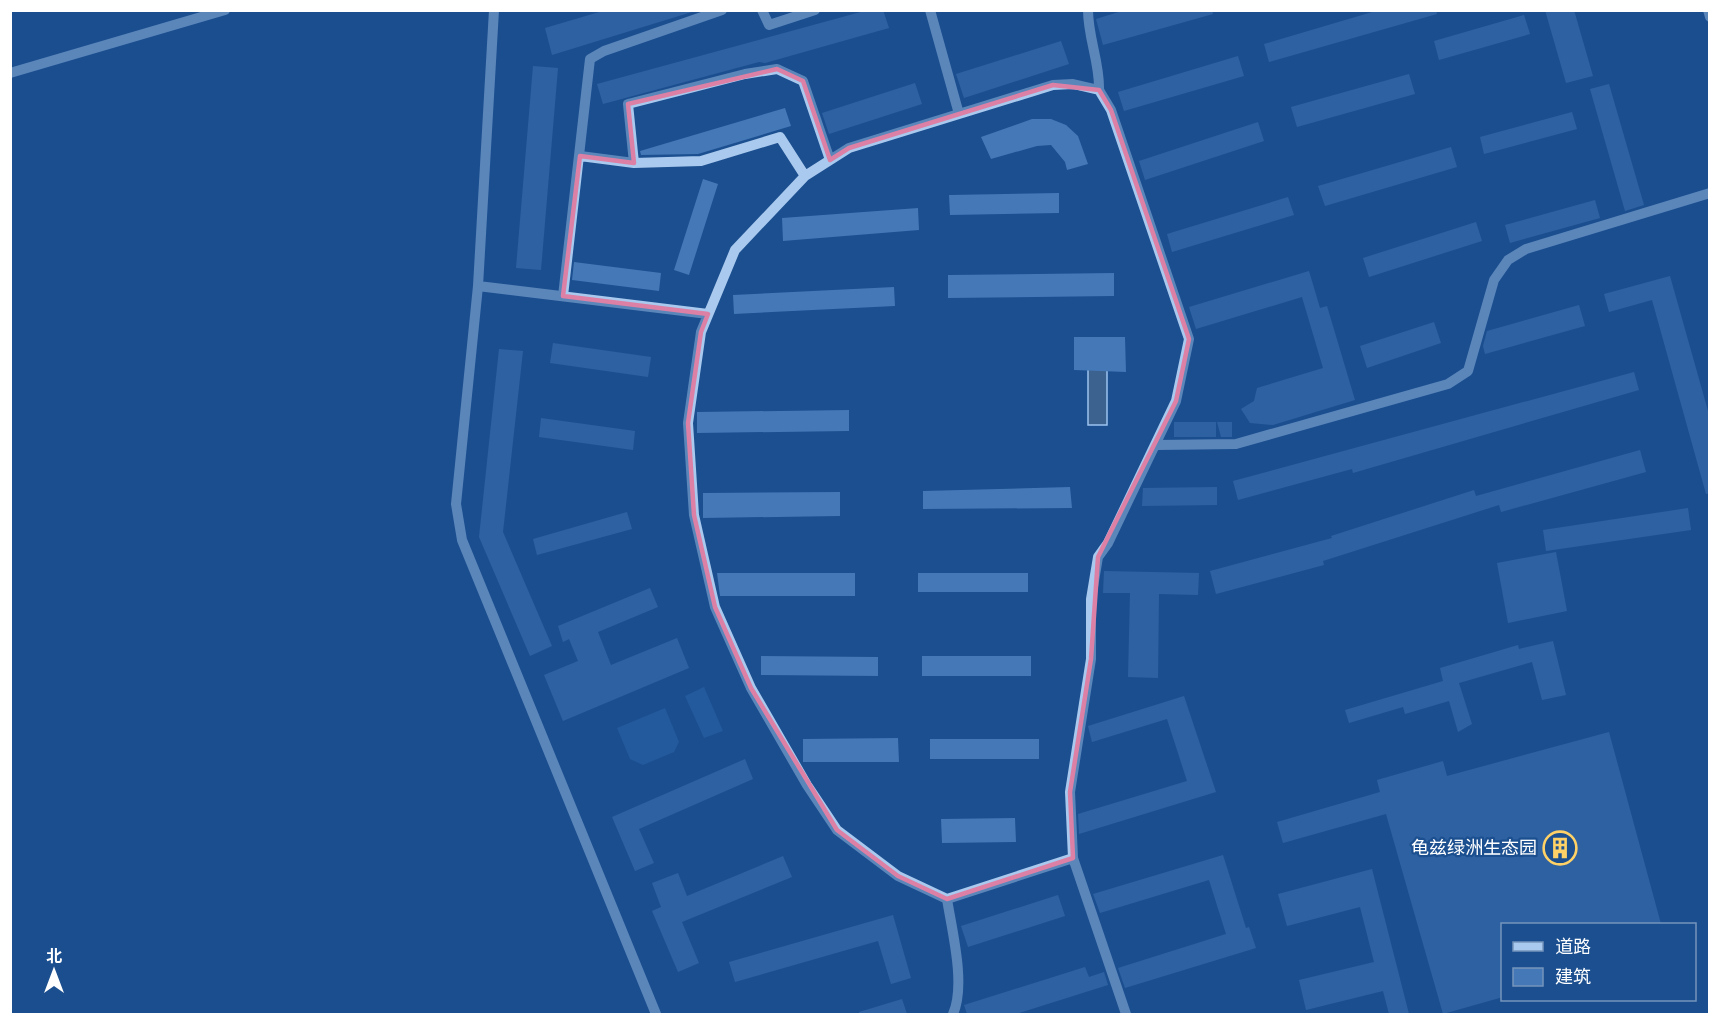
<svg xmlns="http://www.w3.org/2000/svg" width="1720" height="1025" font-family="'Sofia Sans Condensed','Noto Sans SC',sans-serif">
<rect width="100%" height="100%" fill="#1b4f8f"/>
<!-- green -->
<path fill="#2e69ad" d="M704,687L723,731L704,738L685,696Z
M665,708L679,742L674,752L643,765L630,759L617,728Z"/>
<!-- water -->
<path fill="#3c6290" stroke="#9cc4f0" stroke-width="1.5" d="M1088,353H1107V425H1088Z"/>
<!-- building -->
<path fill="#4478b7" d="M606,10H695V11L552,55L545,28Z
M868,10H883L889,28L765,63L759,62L603,104L597,84Z
M1125,10H1212L1213,14L1103,45L1096,19Z
M1379,10H1436L1437,14L1269,62L1264,44Z
M1545,10H1574L1593,76L1566,83Z
M1524,15L1530,34L1439,60L1434,41Z
M1061,41L1069,64L964,98L956,74Z
M1238,56L1244,76L1124,111L1118,92Z
M533,66L558,68L541,270L516,268Z
M1409,74L1415,94L1297,127L1291,107Z
M915,83L922,104L829,134L822,113Z
M1609,84L1644,205L1625,211L1590,89Z
M785,108L791,126L698,154L641,155L640,151Z
M1572,112L1577,129L1484,154L1480,137Z
M1032,119H1051L1066,125L1078,136L1088,164L1067,170L1065,162L1051,145L1037,146L991,159L981,137Z
M1258,122L1264,141L1145,180L1139,161Z
M1451,147L1457,167L1325,206L1318,186Z
M703,179L718,184L689,275L674,270Z
M1059,193V213L950,215L949,195Z
M1288,197L1294,215L1172,252L1167,234Z
M1595,200L1600,218L1510,243L1505,225Z
M918,208L919,230L783,241L782,218Z
M1476,222L1482,241L1369,277L1363,258Z
M574,262L661,273L659,291L572,280Z
M1309,271L1320,308L1327,306L1355,400L1273,425L1250,423L1241,409L1254,401L1257,388L1323,368L1302,297L1196,329L1189,307Z
M1114,273V296L948,298V275Z
M1670,276L1710,418V493L1706,494L1652,300L1609,312L1604,294Z
M894,287L895,306L734,314L733,295Z
M1579,305L1585,326L1485,354L1483,346L1487,331Z
M1434,322L1441,343L1367,368L1360,346Z
M1074,337H1125L1126,372L1074,370Z
M553,343L651,357L648,377L550,363Z
M499,349L523,351L503,532L552,646L530,656L479,537Z
M1634,372L1639,390L1353,473L1352,469L1238,500L1233,481Z
M849,410V431L697,433V412Z
M541,418L635,431L633,450L539,437Z
M1174,422H1216V437H1174Z
M1217,422H1232V437H1221Z
M1640,450L1646,472L1501,512L1499,505L1323,561L1324,565L1216,594L1210,571L1332,538L1331,536L1474,490L1476,496Z
M1070,487L1072,508L923,509V491Z
M1217,487V505L1142,506L1143,488Z
M840,492V516L703,518V493Z
M1688,508L1691,530L1546,551L1543,530Z
M627,512L632,529L537,555L533,539Z
M1556,552L1567,611L1508,623L1497,563Z
M1104,571L1199,573L1198,595L1159,594L1158,678L1128,677L1130,593H1103Z
M717,573H855V596H720Z
M918,573H1028V592H918Z
M650,588L658,607L598,632L611,665L677,638L689,668L563,721L544,675L578,661L569,639L563,642L558,626Z
M1553,641L1566,695L1542,700L1532,662L1459,683L1472,724L1458,732L1449,701L1405,714L1403,707L1349,723L1345,710L1443,681L1440,668L1518,645L1519,649Z
M761,656L878,657V676L761,675Z
M922,656H1031V676H922Z
M1184,696L1216,792L1079,834L1078,814L1187,781L1167,719L1092,742L1088,726Z
M1609,732L1661,924H1503V997L1443,1014L1386,814L1283,843L1277,822L1380,792L1377,780L1443,761L1447,776Z
M898,738L899,762H803V739Z
M930,739H1039V759H930Z
M745,759L753,779L639,829L654,863L635,871L612,817Z
M1015,818L1016,842L942,843L941,819Z
M1223,855L1246,928L1249,927L1256,948L1125,988L1118,968L1226,934L1209,880L1100,913L1093,894Z
M783,856L792,877L682,922L699,963L678,972L652,911L661,907L652,883L678,873L687,896Z
M1372,869L1409,1014H1389L1383,991L1306,1010L1299,980L1374,962L1360,907L1287,926L1278,894Z
M1058,895L1065,916L968,947L961,926Z
M893,915L911,978L891,984L878,941L735,982L729,962Z
M1085,967L1089,977L1104,972L1108,985L1016,1014H967L964,1005Z
M902,999L907,1014H859V1012Z"/>
<g fill="none" stroke-linecap="round" stroke-linejoin="round">
<!-- minor -->
<path stroke="#a9c9ee" stroke-width="10" d="M494,10L478,286L456,504L462,540L656,1014
M762,10L769,25L815,10
M930,10L959,114
M1088,10C1088,38 1100,63 1099,90
M1708,10L1710,17
M10,73L225,10
M580,156L634,163L628,104L745,74L777,69L803,81L830,160
M634,163L701,161L780,137L805,176
M478,286L708,314
M563,296L590,59L604,51L722,10
M1157,445L1236,444L1448,384L1468,371L1494,280L1508,260L1526,249L1710,193
M947,899L898,876L837,830L807,785L751,688L715,607L694,515L688,423L701,332L735,250L805,176L849,148L1053,85L1073,84L1099,90L1111,110L1189,339L1176,401L1108,543L1098,557L1091,599V659L1070,792L1073,858
M953,1014C966,985 952,931 947,899L1073,858L1126,1014"/>
</g>
<!-- marked area -->
<path d="M0 0H1720V1025H0ZM777,69L803,81L830,160L849,148L1053,85L1099,90L1111,110L1189,339L1176,401L1098,557L1091,659L1070,792L1073,858L947,899L898,876L837,830L751,688L715,607L694,515L688,423L701,332L708,314L563,296L580,156L634,163L628,104Z" fill="#1b4f8f" fill-opacity=".55" fill-rule="evenodd"/>
<path fill="none" stroke="#dd80a5" stroke-width="4.5" stroke-linejoin="round" d="M777,69L803,81L830,160L849,148L1053,85L1099,90L1111,110L1189,339L1176,401L1098,557L1091,659L1070,792L1073,858L947,899L898,876L837,830L751,688L715,607L694,515L688,423L701,332L708,314L563,296L580,156L634,163L628,104Z"/>
<!-- icons -->
<defs>
<g id="building-ring" transform="scale(1.725)"><circle r="9.5" fill="#1b4f8f" stroke="#ffd166" stroke-width="1.5"/><path d="M-4-6H4V6H1V3H-1V6H-4ZM-2.5-4.3h1.7v1.8h-1.7ZM.8-4.3h1.7v1.8H.8ZM-2.5-1h1.7V.8h-1.7ZM.8-1h1.7V.8H.8Z" fill="#ffd166"/></g>
</defs>
<g fill-rule="evenodd">
<use href="#building-ring" x="1560" y="848"/>
</g>
<g text-anchor="middle" dominant-baseline="central" stroke-width="4.5" stroke-linejoin="round" paint-order="stroke">
<!-- poi labels -->
<g font-size="18" fill="#fff" stroke="#1b4f8f" text-anchor="end">
<text x="1537" y="848">龟兹绿洲生态园</text>
</g>
</g>
<!-- border -->
<rect width="1720" height="1025" fill="none" stroke="#ffffff" stroke-width="24"/>
<!-- legend -->
<rect x="1501" y="923" width="195" height="78" fill="#1b4f8f" stroke="#7695bc" stroke-width="1.5"/>
<rect x="1513" y="942" width="30" height="9" fill="#a9c9ee" stroke="#7695bc" stroke-width="1.5"/>
<text x="1555" y="953" font-size="18" fill="#ffffff">道路</text>
<rect x="1513" y="968" width="30" height="18" fill="#4478b7" stroke="#7695bc" stroke-width="1.5"/>
<text x="1555" y="983" font-size="18" fill="#ffffff">建筑</text>
<!-- north arrow -->
<g transform="translate(54 971)" stroke="#1b4f8f" stroke-width="4.5" paint-order="stroke">
<path d="M0-4.5L10 22L0 15L-10 22Z" fill="#ffffff"/>
<text y="-9" font-size="16" font-weight="bold" text-anchor="middle" fill="#ffffff">北</text>
</g>
</svg>
